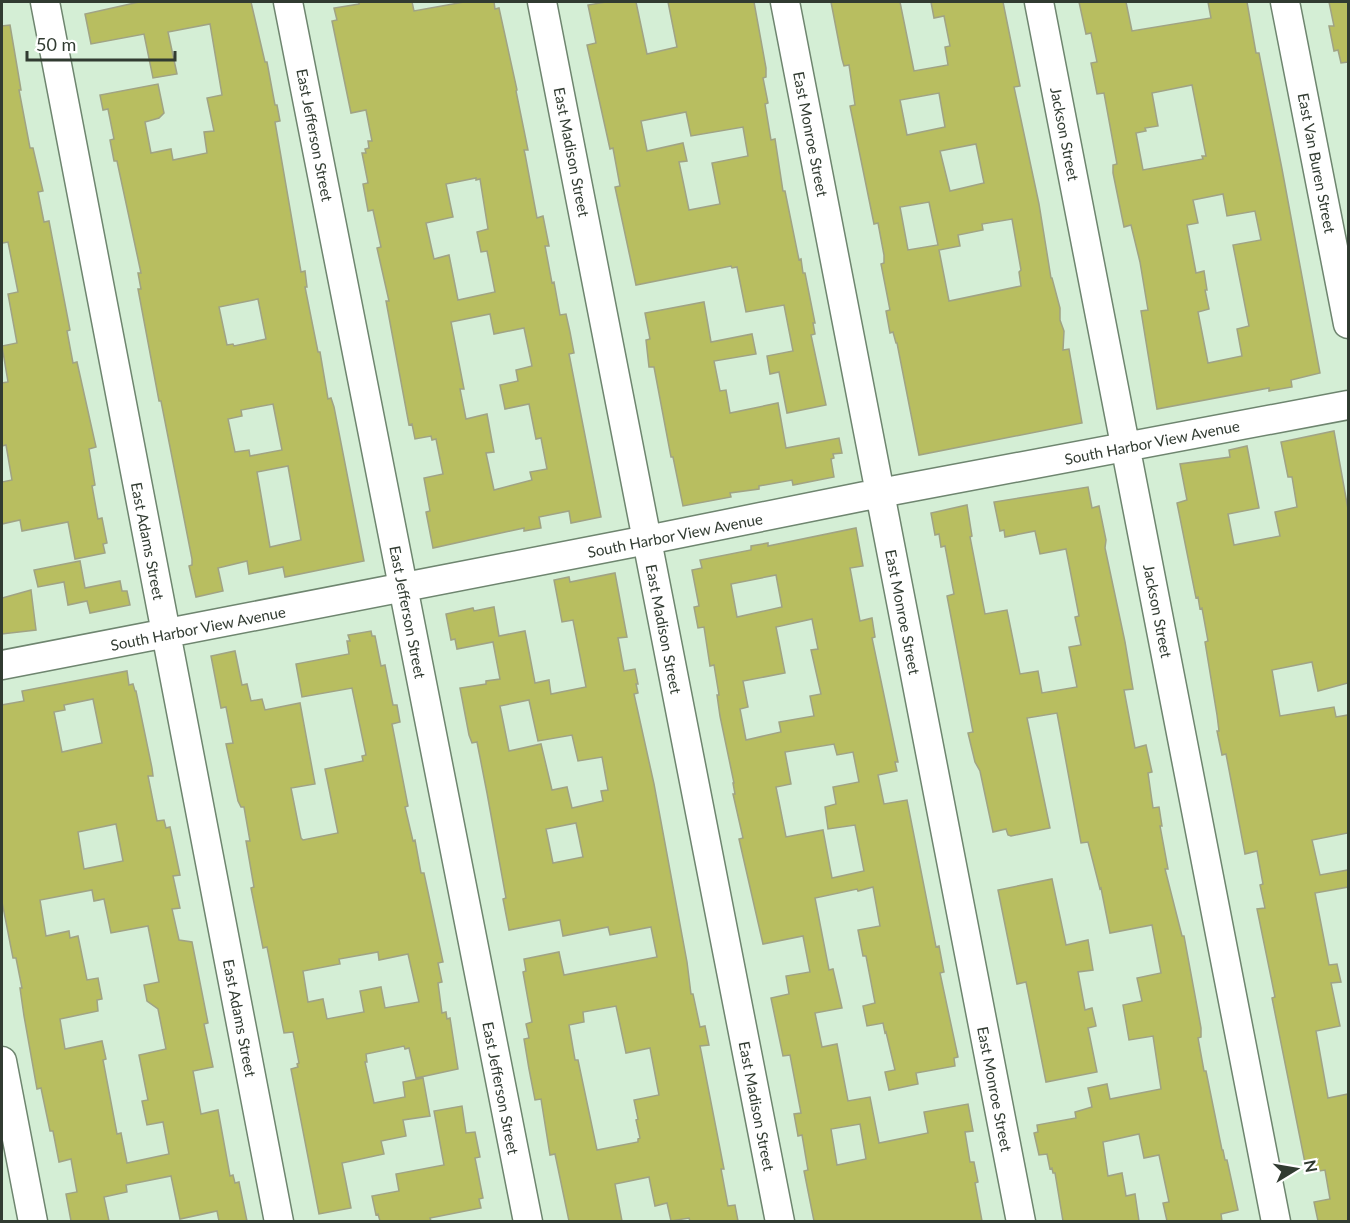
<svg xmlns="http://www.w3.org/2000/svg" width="1350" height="1223" font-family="Lato,sans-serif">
<rect width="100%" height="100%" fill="#d4eed5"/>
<!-- building -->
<path fill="#b8be60" stroke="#a0a384" stroke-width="1.5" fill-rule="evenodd" d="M139,2H251L265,62H267L275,105H277L280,121L275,122L301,272L305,271L307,287H305L318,352H320L328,399L331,398L334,407L364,561L285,577L283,567L249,574L247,561L218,568L223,591L196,597L189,566L192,565V559L161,401H159L138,289H141L138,273H141L117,161H114L110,140L114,139L108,109L103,110L100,95L158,84L164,113L159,118L145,122L151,153L171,149L173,160L207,153L204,132L214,131L207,98L222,95L210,24L168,32L177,74L153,78L144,34L91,44L85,14ZM258,299L266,339L234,346L233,344L227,345L219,307ZM273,404L282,450L250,456L249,450L235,452L228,419L242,416L241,410ZM288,466L301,540L270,547L257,472Z
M359,2H412L414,11L464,2H494L495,9L499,8L517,90L516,91L528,150H524L525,154L537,218L543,216L549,246H545L552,283L554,282L560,315L566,314L570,332L574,353L569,354L601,517L571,523L569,511L539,517L541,528L524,531V528L433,548L426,512L430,511L424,478L443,474L436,439L432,440L431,436L415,439L412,424L409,425L386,301H389L377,248L381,247L373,210L368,211L363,184L368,183L362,153H366L365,149L369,148L368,141H372L366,110L351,113L332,21L337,20L334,8L359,4ZM476,178V180L480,179L488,229L477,232L481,252L487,251L495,292L458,300L449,255L434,259L426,223L453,217L446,184ZM490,314L494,334L524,328L532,366L516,370L518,381L500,385L505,409L529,404L536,439L541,438L547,469L530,472L532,480L494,490L486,453L494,452L487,414L466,419L460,389H464L451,322Z
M606,2H636L647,54L677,47L668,2H754L766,68V77L763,78L768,103L765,104L771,140L775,139L783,191H785L799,260L801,259L803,273H805L815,323H813L815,334L811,335L826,405L787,413L779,372L770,374L767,356L793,351L784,305L746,312L737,267L732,268L731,266L636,285L615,187L620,186L613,148L610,149L587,45L596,43L588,5ZM686,112L691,136L743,127L748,156L712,163L720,204L689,210L679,162L687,161L683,143L647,151L641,121Z
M831,2H900L914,71L948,65L945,47L950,46L944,16L934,18L931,2H1003L1020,86L1014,87L1039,204L1051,278H1052L1060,308V320L1064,331L1063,350L1069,349L1082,423L919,455L897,343H896L893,332L890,333L886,311L890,310L881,264L884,263V255L878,223L874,224L850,106L855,105L849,65L844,66L842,59ZM939,93L945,127L907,135L900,100ZM976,144L984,183L950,191L940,151ZM929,202L938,245L908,250L900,207ZM1012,219L1021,270L1019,272L1021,286L949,301L939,250L960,246L958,235L983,230L982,224Z
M1079,2H1126L1132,31L1211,18L1208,2H1247L1256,53H1259L1282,169L1320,373L1291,380L1292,387L1269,391V388L1157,409L1141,311L1148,310L1140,262L1131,225L1124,227L1113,173V165L1117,164L1104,93L1097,94L1091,63L1097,62L1091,33L1086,34ZM1192,85L1206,156H1202L1203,159L1143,170L1136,133L1146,131L1145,128L1158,126L1152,93ZM1223,194L1227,216L1255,211L1261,240L1233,245L1249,326L1237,329L1242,356L1208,363L1198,312L1209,309L1205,290H1207L1204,271L1196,273L1187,225L1198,223L1193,200Z
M1329,2H1348V62L1341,63L1338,50L1334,51L1329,26H1334Z
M10,25L20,84L21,90H19L30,148H33L43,191L38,192L44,222L49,221L70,330L67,331L73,363L77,362L96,447L89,449L95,485L92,486L98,519L102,518L107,543L103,544L105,553L75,559L68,522L22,531L20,520L2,524V482L12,480L6,445L2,446V383L8,382L2,346L17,343L8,294L18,292L8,242L2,243V26Z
M704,302L711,342L752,334L756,354L714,361L720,391L726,390L730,413L778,403L786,448L839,438L842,453L833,454L834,458L831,459L834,477L793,485L792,480L759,486V489L730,493L731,497L683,506L673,457H671L654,367H649L646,340L650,339L645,313Z
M1334,431L1348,509V683L1318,691L1312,662L1272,670L1280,716L1334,707L1336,717L1348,715V833L1312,840L1320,875L1348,870V887L1315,893L1329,965L1337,964L1341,982L1331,983L1340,1026L1316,1031L1328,1098L1348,1094V1221H1318L1314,1202L1330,1199L1325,1170L1307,1173L1272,998L1275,997L1257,909L1265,908L1260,885L1263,884L1257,851L1245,854L1226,754L1222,755L1217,731H1219L1217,715L1205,642L1208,641L1202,608L1200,609L1198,597L1196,598L1177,503L1187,500L1180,464L1230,457L1229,450L1247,446L1259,508L1228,514L1234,545L1280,536L1275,512L1297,507L1292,477H1288L1281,442Z
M1088,487L1092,508L1099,506L1106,540L1105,548L1125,642L1133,689L1124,690L1135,748L1146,745L1152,772L1148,773L1153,808L1159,807L1162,826H1160L1168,869H1165L1182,936H1184L1201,1028V1037L1198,1038L1204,1071H1206L1222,1150H1223L1225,1160H1227L1238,1210L1221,1214L1222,1221H1167L1163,1203L1169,1202L1159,1155L1144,1158L1139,1134L1103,1142L1108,1176L1122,1173L1126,1196L1135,1194L1139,1221H1063L1055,1173H1053L1052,1168L1050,1169L1047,1154L1039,1155L1034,1133L1038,1132L1037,1125L1076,1118L1075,1112L1092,1107L1088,1088L1107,1084L1110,1099L1161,1089L1153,1036L1129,1040L1123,1005L1142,1001L1137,978L1161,973L1152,925L1110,933L1101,888L1100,889L1088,842L1081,843L1057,713L1027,718L1050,828L1011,836L1008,835L1006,829L993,832L980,771L975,762L968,733L973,732L947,596L954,594L945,546L941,547L939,534L935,535L931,513L967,505L972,536L970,537L985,614L1007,610L1020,674L1038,671L1042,693L1077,687L1069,647L1081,645L1075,617L1079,616L1066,549L1040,554L1035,531L1005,537L1004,530L1000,531L994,502Z
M856,528L863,566L850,568L860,621L872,618L875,637L872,638L898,762H895L897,771L878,775L884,804L907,800L936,947L939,946L944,972L940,973L958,1057L954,1058L955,1066L916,1073L918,1084L889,1090L885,1072L895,1070L886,1032L885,1033L883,1023L867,1026L863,1006L875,1003L866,956H863L858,930L880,926L873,887L858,891L857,889L815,898L829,970L833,969L842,1008L815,1013L822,1047L837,1044L848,1101L870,1097L879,1143L928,1133L924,1112L968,1104L973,1131L965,1132L970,1162H974L978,1182L975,1183L982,1221H814L804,1171L808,1170L802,1135L798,1136L794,1114L801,1113L790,1055L783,1056L771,998L789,994L786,976L810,972L803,936L763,944L739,839L743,838L733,794H735L733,783H734L720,716L717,695H719L714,665L710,666L704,627L698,628L694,607L699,606L692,570L702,568L700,560L751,550V546L768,543V546ZM776,575L782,607L737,617L731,584ZM812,619L818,649L811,650L821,694L810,696L814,716L779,722L781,732L746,740L740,709L748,707L743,681L785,673L776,627ZM834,744L837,755L853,752L859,782L833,787L836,804L825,807L828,829L855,825L864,871L832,878L823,830L786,837L776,787L791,784L785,752ZM860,1124L866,1159L837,1165L831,1129Z
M80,561L85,588L120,581L122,591H127L130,605L90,613L87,601L68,605L64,582L38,587L34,570Z
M615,573L627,637L618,638L624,671L635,669L638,684H636L638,693L634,694L654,784L687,962L691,994H693L700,1027L705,1026L709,1045L700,1046L724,1169H721L728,1206L735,1205L738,1221H690L689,1218L671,1221L667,1203L655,1206L649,1177L615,1184L622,1221H569L555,1154L550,1155L541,1099L535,1100L529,1069L524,1039L529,1038L526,1024L532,1022L523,972L526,971L524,959L559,952L564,975L657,957L651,927L610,935L608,927L563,936L560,920L509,930L503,899L506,898L487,793L477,742L472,743L469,735L460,688L486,684V681L500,679L493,642L457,649L455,639L451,640L446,614L473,608L474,611L494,607L499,636L525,631L535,683L549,680L551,694L586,687L573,620L562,622L554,580L569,577L570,582ZM529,700L538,741L572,735L578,761L602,757L608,790L601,791L603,801L572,808L567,787L552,790L541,744L509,751L500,706ZM576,823L583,857L553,863L546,829ZM616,1006L626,1053L650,1048L659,1095L634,1100L638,1119L636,1120L640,1138L638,1139V1142L597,1150L578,1060H575L569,1025L584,1022L583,1012Z
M31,590L36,630L2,634V598Z
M371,631L372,636H375L381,666L385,665L393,705H397L400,722L392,724L408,806L405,807L413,841L415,840L421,873H424L443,962L438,963L442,982L438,983L442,1013L446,1012L447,1019L450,1018L458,1069L416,1078L409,1048L405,1049L404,1046L366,1054L367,1062H365L374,1103L405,1097L403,1082L423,1078L430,1116L403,1120L406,1136L381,1141L384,1154L342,1163L351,1208L319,1214L291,1069L298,1067L297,1064L299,1063L293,1032L284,1033L267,947L263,948L251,888L254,887L246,841H250L244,807H241L238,801L226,744L233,743L226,707L221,708L211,656L235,651L242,685L247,684L251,701L262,699L265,710L300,703L315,784L291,788L301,838L303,840L338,833L325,769L363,761L362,756L366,755L352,688L302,697L296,664L349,654L347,641H350L348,635ZM378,952L379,960L408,954L419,1002L385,1008L381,987L360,991L364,1012L327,1019L323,999L308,1002L303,971L340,964L339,959Z
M127,671L129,685L133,684L135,691H136L152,768L153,776H148L157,821L164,820L166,828L170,827L180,875L173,876L180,908L172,909L179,940L192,942L208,1023L204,1024L213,1067L193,1071L201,1114L218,1110L230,1176L233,1175L235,1183L239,1182L247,1221H219L217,1211L180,1219L171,1176L126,1185L127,1192L104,1197L109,1221H71L66,1194L77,1192L71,1159L59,1162L53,1131H50L41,1088L37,1089L24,1016L20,988H22L16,958H13L2,902V705L24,701L22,691ZM93,699L102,743L62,752L54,712L65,710L64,705ZM116,824L123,861L84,869L78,832ZM92,890L94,901L104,899L111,933L148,926L159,982L144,985L147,1001L158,1009L166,1049L139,1055L148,1100L142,1101L147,1125L163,1122L169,1154L127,1163L121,1133L117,1134L103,1060L106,1059L102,1041L65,1049L60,1019L98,1011L97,1000L102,999L98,978L87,980L78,936L70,938L69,931L46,936L40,900Z
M1052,879L1066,945L1088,940L1093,970L1078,972L1085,1010L1092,1008L1096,1026L1088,1028L1097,1072L1046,1082L1026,982L1017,984L998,890Z
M462,1106L466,1133L475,1132L480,1157L475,1158L483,1198L479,1199L481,1208L430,1218L431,1221H380L378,1214L376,1215L372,1196L399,1191L396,1174L444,1165L434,1111Z"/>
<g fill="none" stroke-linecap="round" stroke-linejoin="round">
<!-- minor casing -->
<g stroke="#6e856f" stroke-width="31">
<path id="minor" d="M45,2L279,1222
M288,2L528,1222
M542,2L780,1222
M785,2L1021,1222
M1039,2L1276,1222
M1285,2L1348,324
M2,665L647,540L880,493L1348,405
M2,1061L33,1222"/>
</g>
<!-- minor -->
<use href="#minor" stroke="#fff" stroke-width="28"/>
</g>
<g text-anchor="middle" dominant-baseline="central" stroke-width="4.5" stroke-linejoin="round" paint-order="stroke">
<!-- street labels -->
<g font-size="15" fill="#313b31" stroke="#fff">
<text transform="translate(811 134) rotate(79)">East Monroe Street</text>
<text transform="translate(1065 134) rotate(79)">Jackson Street</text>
<text transform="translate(315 135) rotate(79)">East Jefferson Street</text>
<text transform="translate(572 152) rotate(79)">East Madison Street</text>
<text transform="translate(1317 163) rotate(79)">East Van Buren Street</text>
<text transform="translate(1152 442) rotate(-11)">South Harbor View Avenue</text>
<text transform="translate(675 535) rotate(-11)">South Harbor View Avenue</text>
<text transform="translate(148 541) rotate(79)">East Adams Street</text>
<text transform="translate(1158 611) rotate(79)">Jackson Street</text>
<text transform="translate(408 612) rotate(79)">East Jefferson Street</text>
<text transform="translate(903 612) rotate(79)">East Monroe Street</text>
<text transform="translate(198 628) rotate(-11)">South Harbor View Avenue</text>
<text transform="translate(664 629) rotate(79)">East Madison Street</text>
<text transform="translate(240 1018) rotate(79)">East Adams Street</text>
<text transform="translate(501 1088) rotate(79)">East Jefferson Street</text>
<text transform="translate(995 1089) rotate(79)">East Monroe Street</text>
<text transform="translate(757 1106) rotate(79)">East Madison Street</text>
</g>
</g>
<!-- border -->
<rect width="1350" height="1223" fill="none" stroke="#313b31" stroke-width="6"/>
<!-- north arrow -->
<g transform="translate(1296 1169) rotate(79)" stroke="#ffffff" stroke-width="4.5" paint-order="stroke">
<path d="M0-4.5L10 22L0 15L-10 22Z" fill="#313b31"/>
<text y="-9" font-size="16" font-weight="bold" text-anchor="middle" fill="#313b31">N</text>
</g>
<!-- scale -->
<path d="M27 51v9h148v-9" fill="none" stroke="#313b31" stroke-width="3"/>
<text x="36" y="51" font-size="18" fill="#313b31" stroke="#ffffff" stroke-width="4.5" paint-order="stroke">50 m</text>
</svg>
